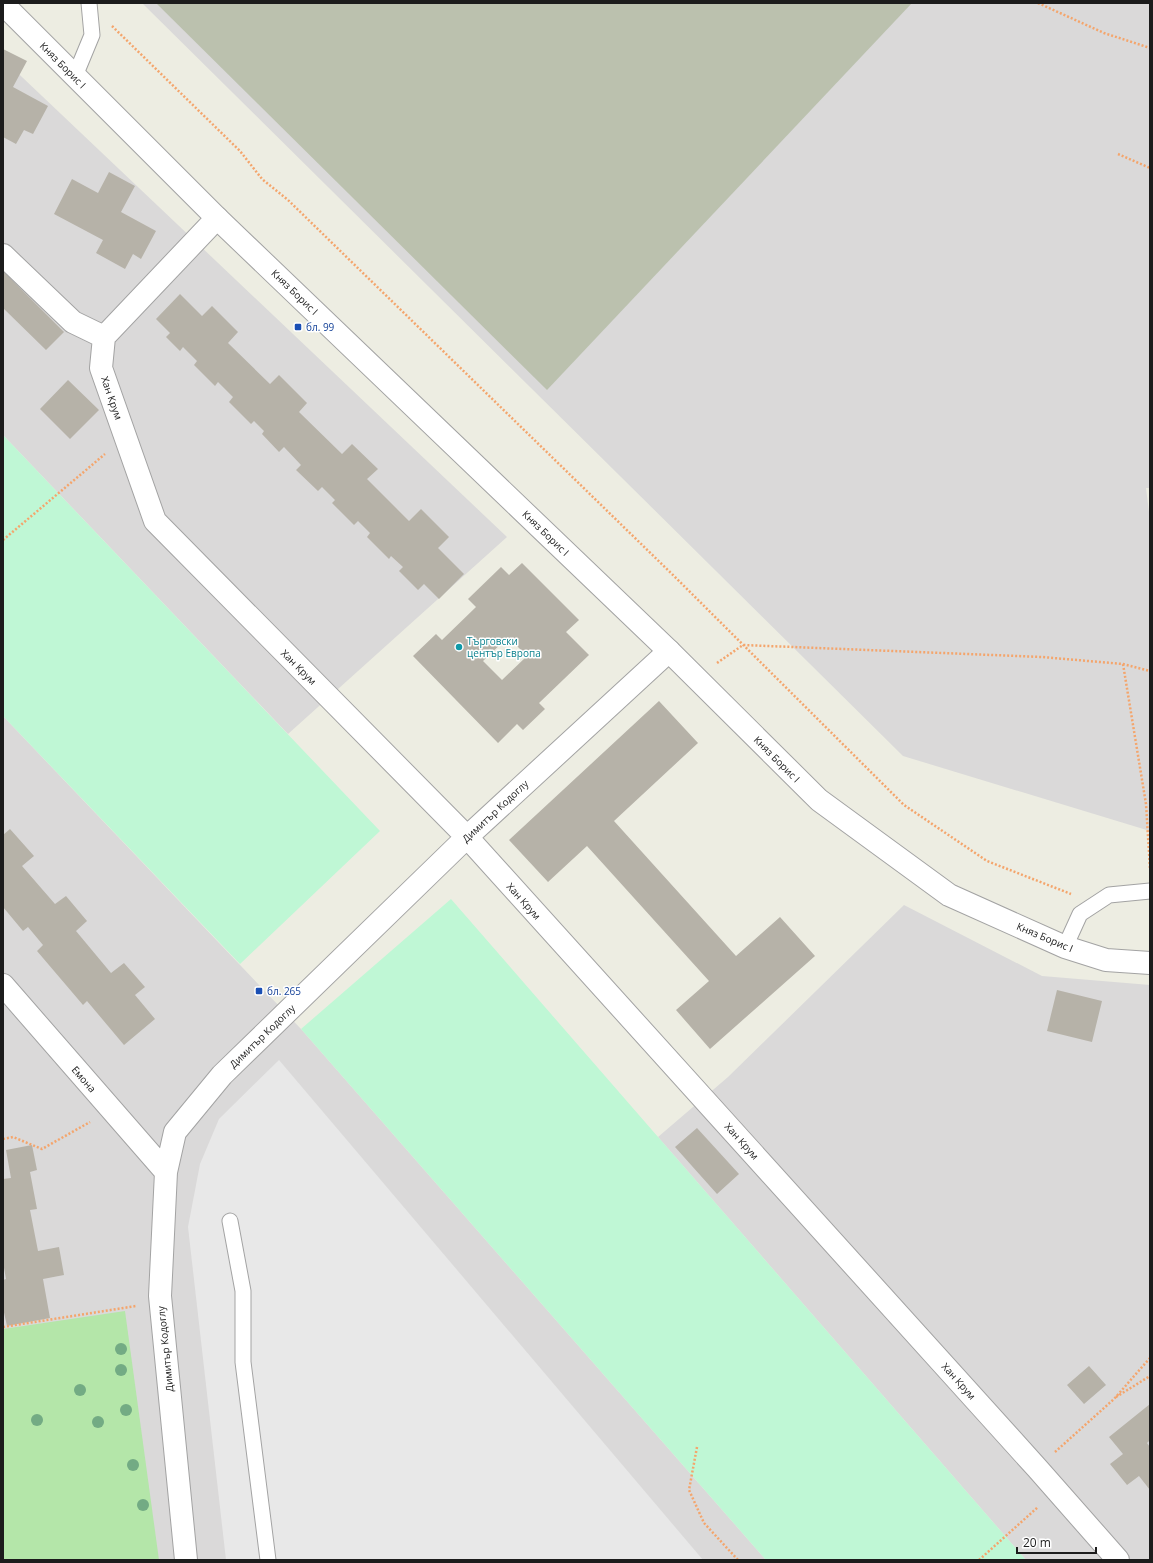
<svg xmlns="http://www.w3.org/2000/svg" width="1153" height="1563" font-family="'Open Sans',sans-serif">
<rect width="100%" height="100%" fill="#edede2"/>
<!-- residential -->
<path fill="#dad9d9" d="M142,3H1150V488H1146L1150,520V831L903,756Z
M3,59L507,537L288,734L3,435Z
M3,716L301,1029L766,1560H3Z
M904,905L1042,976L1150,985V1560H1026L658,1137L728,1077Z"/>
<!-- construction -->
<path fill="#bbc1ae" d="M156,3H912L547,390Z"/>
<!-- grass -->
<path fill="#b4e6a9" d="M125,1311L159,1560H3V1329Z"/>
<!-- park -->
<path fill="#bff7d5" d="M3,435L380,831L240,964L3,716Z
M451,899L1026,1560H766L301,1029Z"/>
<!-- parking -->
<path fill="#e8e8e8" d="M279,1060L703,1560H226L188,1227L200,1164L219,1119Z"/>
<!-- building -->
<path fill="#b6b2a8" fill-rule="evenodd" d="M3,49L27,61L13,87L48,106L33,134L24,130L16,144L3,137Z
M109,172L135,186L121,212L156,231L141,259L133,254L125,269L96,253L103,240L54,214L72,179L98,193Z
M3,271L64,332L46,350L3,308Z
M180,294L202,316L212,306L238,332L228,343L270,384L279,375L307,403L299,412L342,454L352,444L378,469L367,479L409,521L421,509L449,537L438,548L464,574L439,599L424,584L418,590L399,571L403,567L391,556L389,559L367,537L370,533L358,521L354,525L332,503L335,500L322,487L318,491L296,470L301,465L284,447L279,452L262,434L264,431L254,421L251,424L229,402L233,397L218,382L215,386L194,365L197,361L183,347L180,351L166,337L170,333L156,319Z
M68,380L99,410L70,439L40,409Z
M522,563L579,620L566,632L589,655L539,703L545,709L523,730L517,724L498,743L413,656L436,634L442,640L476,607L468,599L501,567L509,575ZM508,637L527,656L502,680L483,661Z
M659,701L698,743L614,821L736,956L780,917L815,956L710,1049L676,1010L709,981L587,846L548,882L509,840Z
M10,829L34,856L22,866L55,904L66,896L87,921L76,931L111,973L124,963L145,987L135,995L155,1019L124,1045L87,1001L83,1005L37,951L43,945L28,927L23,931L3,907V835Z
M1057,990L1102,1001L1092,1042L1047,1031Z
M697,1128L739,1174L717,1194L675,1147Z
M32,1145L37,1170L30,1172L37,1209L30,1210L38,1251L59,1247L64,1275L43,1279L50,1318L7,1326L3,1308V1280L6,1279L3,1262V1179L11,1178L6,1150Z
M1089,1366L1106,1385L1084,1404L1067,1385Z
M1150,1404V1440L1147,1443L1150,1447V1490L1139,1476L1127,1485L1110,1464L1123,1454L1109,1437Z"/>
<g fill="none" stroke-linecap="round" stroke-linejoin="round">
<!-- service casing -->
<g stroke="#a3a3a3" stroke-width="17">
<path id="service" d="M75,76L92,35L89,3
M1065,947L1080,914L1109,895L1150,891
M230,1221L243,1291V1362L268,1560"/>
</g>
<!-- minor casing -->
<g stroke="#a3a3a3" stroke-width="24">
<path id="minor" d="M217,218L104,337L101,368L155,521L467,837L1037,1468L1118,1560
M3,255L73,322L104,337
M3,985L166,1172
M186,1560L160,1296L166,1172L175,1132L222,1075L467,837L669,651"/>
</g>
<!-- tertiary casing -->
<g stroke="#a3a3a3" stroke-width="24">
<path id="tertiary" d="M3,4L217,218L669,651L819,800L949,895L1065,947L1106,960L1150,963"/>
</g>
<!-- path -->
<path stroke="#f4a56c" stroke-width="2.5" stroke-dasharray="2 2" stroke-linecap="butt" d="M1038,3L1104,33L1150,48
M112,26L240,151L262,179L288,200L673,575L904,805L987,861L1071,894
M1118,154L1150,168
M3,540L105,454
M717,663L743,645L1042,657L1123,664L1150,671
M1123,664L1146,804L1150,869
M3,1139L13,1137L42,1149L90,1122
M3,1327L136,1306
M1116,1397L1150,1376
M697,1447L689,1490L704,1523L738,1560
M1055,1452L1114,1399L1150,1358
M979,1560L1038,1507"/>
<!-- service -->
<use href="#service" stroke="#fff" stroke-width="15"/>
<!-- minor -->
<use href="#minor" stroke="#fff" stroke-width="22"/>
<!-- tertiary -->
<use href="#tertiary" stroke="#fff" stroke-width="22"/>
</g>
<!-- trees -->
<g fill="#73ab84">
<circle cx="121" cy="1349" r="6"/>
<circle cx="121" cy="1370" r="6"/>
<circle cx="80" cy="1390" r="6"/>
<circle cx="126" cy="1410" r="6"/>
<circle cx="37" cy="1420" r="6"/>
<circle cx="98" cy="1422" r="6"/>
<circle cx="133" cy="1465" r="6"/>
<circle cx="143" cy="1505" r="6"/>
</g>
<!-- markers -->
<g fill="#1a4fb4" stroke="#fff" stroke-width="1.5">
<rect x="294" y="323" width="8" height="8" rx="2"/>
<rect x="255" y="987" width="8" height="8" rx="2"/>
</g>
<circle fill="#0f9aa8" stroke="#fff" stroke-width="1.5" cx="459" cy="647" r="4"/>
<g text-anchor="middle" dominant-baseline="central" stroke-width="3" stroke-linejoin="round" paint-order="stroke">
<!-- street labels -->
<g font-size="10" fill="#1c1c1c" stroke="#fff">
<text transform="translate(63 65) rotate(45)">Княз Борис I</text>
<text transform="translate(295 292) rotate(44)">Княз Борис I</text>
<text transform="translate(112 398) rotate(71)">Хан Крум</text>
<text transform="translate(546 533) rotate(44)">Княз Борис I</text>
<text transform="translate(299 667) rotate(45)">Хан Крум</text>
<text transform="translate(777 759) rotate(45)">Княз Борис I</text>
<text transform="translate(495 811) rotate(-43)">Димитър Кодоглу</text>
<text transform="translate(524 901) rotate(48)">Хан Крум</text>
<text transform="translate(1045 937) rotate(23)">Княз Борис I</text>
<text transform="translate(262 1036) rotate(-44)">Димитър Кодоглу</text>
<text transform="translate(84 1079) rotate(49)">Емона</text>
<text transform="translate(742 1141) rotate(48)">Хан Крум</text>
<text transform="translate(165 1349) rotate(-96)">Димитър Кодоглу</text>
<text transform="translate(959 1381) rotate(48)">Хан Крум</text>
</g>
<!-- transit labels -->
<g font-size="10" fill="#164399" stroke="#fff" text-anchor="start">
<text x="306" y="327">бл. 99</text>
<text x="267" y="991">бл. 265</text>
</g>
<!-- culture labels -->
<g font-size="10" fill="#0d838f" stroke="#fff" text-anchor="start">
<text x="467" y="641">Търговски<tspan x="467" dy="12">център Европа</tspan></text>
</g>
</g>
<!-- border -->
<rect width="1153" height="1563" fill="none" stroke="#1c1c1c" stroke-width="8"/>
<!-- scale -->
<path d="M1017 1547v6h79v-6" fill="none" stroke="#1c1c1c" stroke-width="2"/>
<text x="1023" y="1547" font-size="12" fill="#1c1c1c" stroke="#ffffff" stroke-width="3" paint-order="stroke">20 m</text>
</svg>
